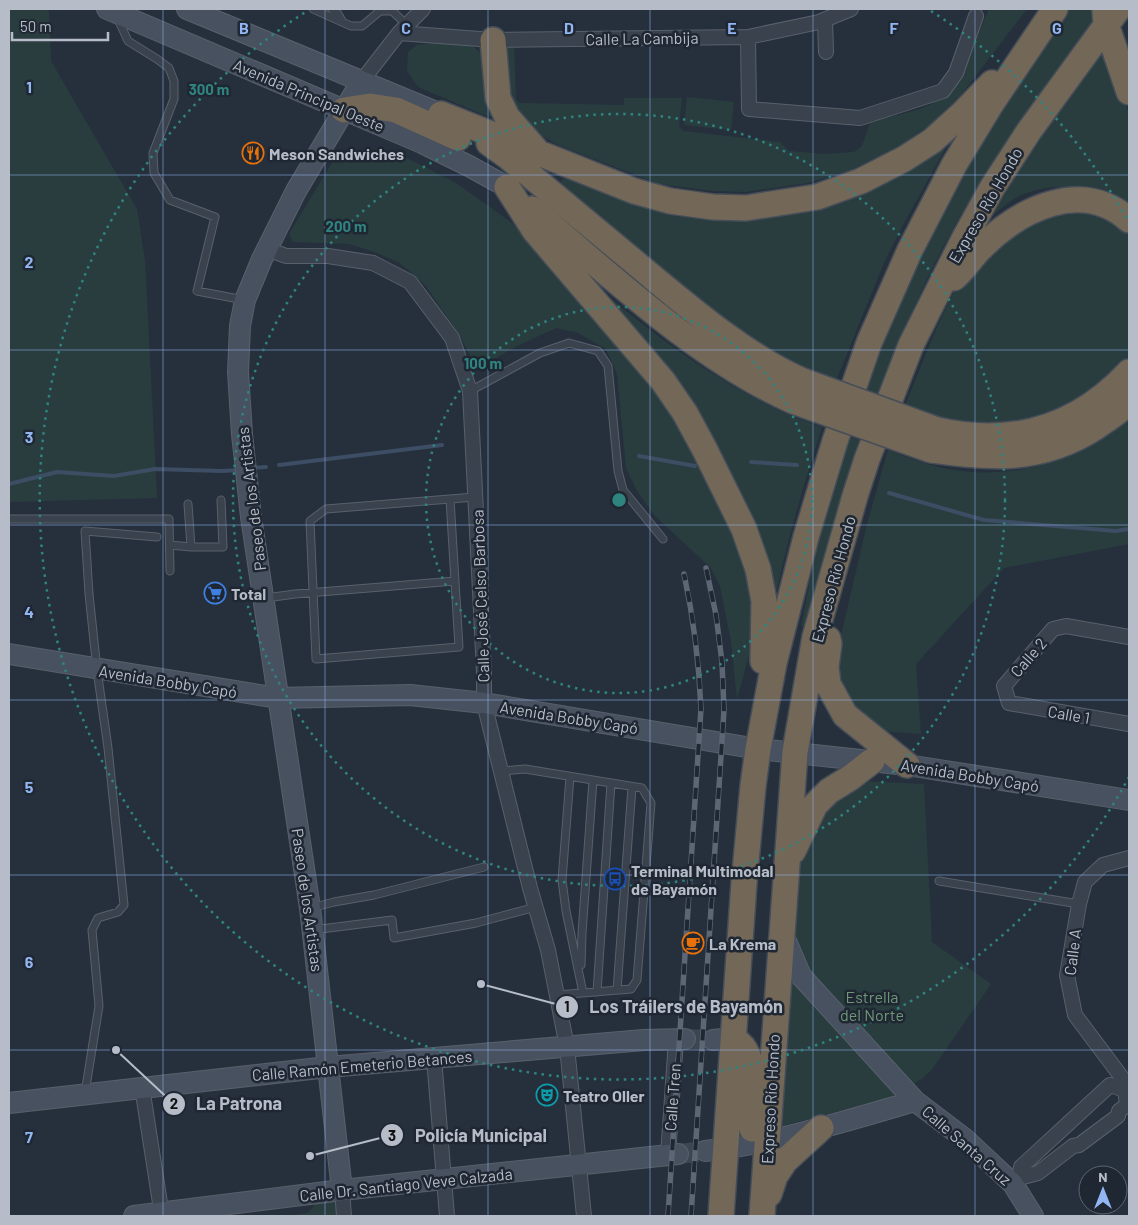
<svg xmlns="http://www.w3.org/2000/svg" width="1138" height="1225" font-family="Barlow,sans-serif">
<rect width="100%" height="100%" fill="#26303d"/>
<!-- green -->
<path fill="#293d3f" d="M9,9H43L49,11L51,61L137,209L145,260L157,498L9,502Z
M989,9H1027L961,95L928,126L897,148L848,171L808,183L745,192L713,191L659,184L558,145L537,133L514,110L501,83L505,48L510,46L514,47L516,99L519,103L624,105V98H682L679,126L683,131L780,142L789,151L823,154L854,152L862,146L870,123C888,116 907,114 925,107C958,95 975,39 989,9Z
M1066,9H1097L1096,17C1043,88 990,160 948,238C920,290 898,343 877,398L862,393L938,211Z
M433,43H460L473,46L480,53L485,65L494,115L489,117L418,87L407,71L408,52L417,45Z
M1101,48L1109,52L1129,114V205C1097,185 1052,180 1017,197C1010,201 1002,208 995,213L991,212L1046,126Z
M687,97L734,102L731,130L684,125Z
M943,144L945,149L902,227L884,263L835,383L750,342L561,188V181L567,177L734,219Z
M380,149L397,153L456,183L512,223L562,276L670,407L714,488L744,559L753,596L752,626L749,655L737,699L731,641L720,586L710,567L655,516L637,491L626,468L617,374L606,349L578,333L556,328L515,347L477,369L460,336L426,286L400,263L377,253L349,244L293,242L289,234L333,161L358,151Z
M1082,210C1098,215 1118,219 1129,233V355L1125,361L1082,401L1042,419L968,426L904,408L934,334L952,295L966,271L983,252L1045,214Z
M589,279C648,332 711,378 782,412C795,418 809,422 822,427C802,490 783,554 771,619L757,552Z
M1129,418V544L1004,568L916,664L921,734L879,731L856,715L841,683L837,653L867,524L888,450C906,457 924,464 943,468C1013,482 1075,462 1129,418Z
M845,435L859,440C839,502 820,564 809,628L801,626L824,511Z
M861,781L924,784L932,942L991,984L933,1068L923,1078L893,1097L778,1127L801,849L826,803Z
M328,1198L334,1202L338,1216H285L308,1213L316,1203Z"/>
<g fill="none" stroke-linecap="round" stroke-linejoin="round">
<!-- stream -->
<path stroke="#3d4d64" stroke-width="4" d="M639,456L695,466
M751,462L797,465
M279,465L442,445
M251,468L266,467
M9,484L57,472L114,476L155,469L222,471L239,470
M889,493L984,520L1116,531L1129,529"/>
<!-- secondary-tunnel -->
<path stroke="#3c4552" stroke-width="20" stroke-dasharray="20 10" stroke-linecap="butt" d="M685,1039L713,1040
M678,1154L705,1151"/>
<!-- lane casing -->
<g stroke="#58606b" stroke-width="9">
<path id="lane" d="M313,9L351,26H362L380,11H393
M332,9L338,14L342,21
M390,9L407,25
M118,19L128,41L157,59L169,68L174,81V99L153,153L154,173L170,200L215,217L197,291L244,300
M470,391L540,353L569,343L598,351L608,366L618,471L623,490L663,539
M450,499L459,647L316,659L310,521L326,509Z
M450,499L475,497
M188,504L191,547H223L221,500
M9,519H169L170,571
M170,545L191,547
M266,598L295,594L455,581
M501,771L525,769L642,788L651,803L637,980L631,989L557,995
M570,777L562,880L566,911L583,993
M939,881L1079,904
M311,908L334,902L374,895L484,867
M313,930L392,920L394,938L476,923L536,907
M581,965L582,933L593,780
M617,990L632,787
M597,992L611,783
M85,1093L99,1006L92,930L98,918L118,912L124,905L108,748L97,670L89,594L85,531L157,537"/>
</g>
<!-- street casing -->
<g stroke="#58606b" stroke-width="16">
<path id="street" d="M825,20L826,52
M399,33L493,40L748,37L819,22L851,9
M748,37L749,109L860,118L943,91L956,73L976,16
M361,82L399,33L423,9
M267,249L286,256H328L373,263L410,282L452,338L470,391L484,672V703L530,888L548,950L567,1047L584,1216
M1129,637L1066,626L1053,629L1004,686L1009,703L1129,724
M1129,858L1103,865L1085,882L1079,904L1067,975L1075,1015L1129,1087
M434,1058L447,1216
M142,1087L162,1216
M668,1155L676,1040
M1019,1178L1021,1167L1110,1085L1125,1090
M1013,1184L1019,1178L1038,1173L1073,1146L1079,1145L1118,1116L1119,1111L1127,1105L1125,1090
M342,1190L344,1216"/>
</g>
<!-- secondary casing -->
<g stroke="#58606b" stroke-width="22">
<path id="secondary" d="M107,9L422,143L469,166L507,187
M187,9L441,114
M9,654L278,698L410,695L484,703L758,749L907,765L1129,800
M783,934L801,976L915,1101L965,1139L1013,1184L1033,1216
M713,1040L734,1038
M9,1103L328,1067L644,1040L685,1039
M705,1151C777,1143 846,1121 915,1101
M342,1190L310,908L251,517L242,434L238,372L240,326L245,300L262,259L296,191L361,82
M134,1216L342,1190L678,1154"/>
</g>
<!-- highway casing -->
<g stroke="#454d58" stroke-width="28">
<path id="highway" d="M1105,11L1106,24L1129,92
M493,40L498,98L507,117L536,150
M344,110L370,106L396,110L458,138
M441,114L634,191L670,201L713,207L746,208L817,197L861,181L904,159L932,141L963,113L992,83
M489,143L507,156C553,194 599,232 644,270C691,309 747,357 803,381
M507,187L535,231L663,381L685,413L705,450L744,529L758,569L764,601L763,661
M532,209C611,276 697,358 793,401
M954,278C965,269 972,256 982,247C1020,209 1082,178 1129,220
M937,430C1012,447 1077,428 1129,372
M931,450C991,459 1042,462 1096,427C1107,419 1120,412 1129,401
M828,639L829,644L826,667L828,684L845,715L907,765
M793,851L815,805L829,791L850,778L872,761
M734,1038C737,1041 740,1044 743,1047C757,1066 754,1106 752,1129
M769,1194L775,1176L785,1161L821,1128
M721,1216L744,883L753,786L758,749L774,663L806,537L835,441L869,343L910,250L954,165L991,104L1055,9
M762,1216L795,752L815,637L855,496L867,459L911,345L964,239L992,188L1029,131L1118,9"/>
</g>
<!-- lane -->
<use href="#lane" stroke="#3a424d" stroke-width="7"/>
<!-- street -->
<use href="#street" stroke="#3a424d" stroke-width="14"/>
<!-- secondary -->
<use href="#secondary" stroke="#485160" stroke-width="20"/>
<!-- highway -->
<use href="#highway" stroke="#736858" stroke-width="25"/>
<!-- rail casing -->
<g stroke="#5c6674" stroke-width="5.5">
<path id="rail" d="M668,1216L701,709C699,662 694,620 684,574
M691,1216L724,710L722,662L716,615L706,568"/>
</g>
<!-- rail -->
<use href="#rail" stroke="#1f2732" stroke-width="4" stroke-dasharray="11" stroke-linecap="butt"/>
<!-- highway-bridge casing -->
<g stroke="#454d58" stroke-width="28" stroke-linecap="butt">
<path id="highway-bridge" d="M803,381L937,430
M793,401L931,450"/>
</g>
<!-- highway-bridge -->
<use href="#highway-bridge" stroke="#736858" stroke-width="25"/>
</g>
<!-- grid -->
<path fill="none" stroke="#92b6f1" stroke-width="1" stroke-opacity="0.55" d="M163,9V1216M325,9V1216M488,9V1216M650,9V1216M813,9V1216M975,9V1216M9,175H1129M9,350H1129M9,525H1129M9,700H1129M9,875H1129M9,1050H1129"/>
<!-- distance rings -->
<g fill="none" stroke="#308480" stroke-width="2.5" stroke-dasharray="2.5 5">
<circle cx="619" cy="500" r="193"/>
<circle cx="619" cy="500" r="386"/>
<path d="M1129 777A580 580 0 1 1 307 11M931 11A580 580 0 0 1 1129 223"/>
</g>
<!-- icons -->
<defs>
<g id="restaurant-ring" transform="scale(1.125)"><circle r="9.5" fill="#1f2732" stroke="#e8710a" stroke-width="1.5"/><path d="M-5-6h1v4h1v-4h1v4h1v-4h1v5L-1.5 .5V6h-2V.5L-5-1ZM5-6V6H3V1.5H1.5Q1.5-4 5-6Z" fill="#e8710a"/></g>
<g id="supermarket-ring" transform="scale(1.125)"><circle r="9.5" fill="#1f2732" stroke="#3f7fe0" stroke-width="1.5"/><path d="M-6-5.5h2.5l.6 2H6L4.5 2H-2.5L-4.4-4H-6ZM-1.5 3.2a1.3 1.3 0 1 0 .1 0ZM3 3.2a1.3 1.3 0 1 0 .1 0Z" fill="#3f7fe0"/></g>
<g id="bus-ring" transform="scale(1.125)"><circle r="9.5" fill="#1f2732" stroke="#1a4fb4" stroke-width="1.5"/><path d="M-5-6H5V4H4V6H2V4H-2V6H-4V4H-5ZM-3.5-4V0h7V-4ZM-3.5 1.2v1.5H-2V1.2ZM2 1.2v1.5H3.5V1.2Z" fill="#1a4fb4"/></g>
<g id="cafe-ring" transform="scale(1.125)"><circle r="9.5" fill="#1f2732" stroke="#e8710a" stroke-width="1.5"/><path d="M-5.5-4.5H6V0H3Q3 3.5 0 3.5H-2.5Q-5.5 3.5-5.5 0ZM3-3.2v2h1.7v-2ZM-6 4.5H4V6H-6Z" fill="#e8710a"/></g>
<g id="theatre-ring" transform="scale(1.125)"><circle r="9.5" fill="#1f2732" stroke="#0f9aa8" stroke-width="1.5"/><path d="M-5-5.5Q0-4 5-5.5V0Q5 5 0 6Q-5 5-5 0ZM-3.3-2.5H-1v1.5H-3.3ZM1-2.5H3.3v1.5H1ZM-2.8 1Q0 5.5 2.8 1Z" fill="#0f9aa8"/></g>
</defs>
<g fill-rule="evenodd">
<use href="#restaurant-ring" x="253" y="153"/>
<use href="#supermarket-ring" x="215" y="593"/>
<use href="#bus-ring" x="615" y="879"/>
<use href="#cafe-ring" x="693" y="943"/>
<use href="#theatre-ring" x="547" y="1095"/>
</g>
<g text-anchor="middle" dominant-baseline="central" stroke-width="5" stroke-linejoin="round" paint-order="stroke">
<!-- street labels -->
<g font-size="16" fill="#b6bdc8" stroke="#1f2732">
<text transform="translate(642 38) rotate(-1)">Calle La Cambija</text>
<text transform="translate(309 95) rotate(23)">Avenida Principal Oeste</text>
<text transform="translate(985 205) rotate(-60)">Expreso Río Hondo</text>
<text transform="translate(251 499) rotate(-97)">Paseo de los Artistas</text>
<text transform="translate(833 579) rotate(-75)">Expreso Río Hondo</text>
<text transform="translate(480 596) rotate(-92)">Calle José Celso Barbosa</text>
<text transform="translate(1028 657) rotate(-49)">Calle 2</text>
<text transform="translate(168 681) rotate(9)">Avenida Bobby Capó</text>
<text transform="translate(1069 714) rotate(10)">Calle 1</text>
<text transform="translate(569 717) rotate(9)">Avenida Bobby Capó</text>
<text transform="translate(970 775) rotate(9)">Avenida Bobby Capó</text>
<text transform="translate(308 900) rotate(82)">Paseo de los Artistas</text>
<text transform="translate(1072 952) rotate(-83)">Calle A</text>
<text transform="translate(362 1065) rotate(-5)">Calle Ramón Emeterio Betances</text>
<text transform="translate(672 1097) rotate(-86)">Calle Tren</text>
<text transform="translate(770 1099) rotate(-87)">Expreso Río Hondo</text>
<text transform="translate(967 1145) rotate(41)">Calle Santa Cruz</text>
<text transform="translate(406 1184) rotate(-6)">Calle Dr. Santiago Veve Calzada</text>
</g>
<!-- poi labels -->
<g font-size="16" font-weight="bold" fill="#b6bdc8" stroke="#1f2732" text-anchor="start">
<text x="269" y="153">Meson Sandwiches</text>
<text x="231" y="593">Total</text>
<text x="631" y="870">Terminal Multimodal<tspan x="631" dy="18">de Bayamón</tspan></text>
<text x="709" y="943">La Krema</text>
<text x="563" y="1095">Teatro Oller</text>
</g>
<!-- park labels -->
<g font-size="16" fill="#6f9778" stroke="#1f2732">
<text x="872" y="996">Estrella<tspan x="872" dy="18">del Norte</tspan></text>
</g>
</g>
<g font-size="16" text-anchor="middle" font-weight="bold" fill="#92b6f1" stroke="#1f2732" stroke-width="5" stroke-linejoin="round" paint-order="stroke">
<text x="244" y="34">B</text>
<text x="406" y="34">C</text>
<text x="569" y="34">D</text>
<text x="732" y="34">E</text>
<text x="894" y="34">F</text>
<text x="1057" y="34">G</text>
<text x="29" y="93">1</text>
<text x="29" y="268">2</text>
<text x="29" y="443">3</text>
<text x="29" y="618">4</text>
<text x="29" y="793">5</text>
<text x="29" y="968">6</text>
<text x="29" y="1143">7</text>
</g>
<circle cx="619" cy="500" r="8" fill="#308480" stroke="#1f2732" stroke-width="2.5"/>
<g font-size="15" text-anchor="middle" font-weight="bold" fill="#308480" stroke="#1f2732" stroke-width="5" stroke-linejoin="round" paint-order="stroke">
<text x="209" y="95">300 m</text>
<text x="346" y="232">200 m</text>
<text x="483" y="369">100 m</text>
</g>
<!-- callouts -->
<path fill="none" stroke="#b6bdc8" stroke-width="2" d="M481 984L567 1007M116 1050L174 1104M310 1156L392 1135"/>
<g fill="#b6bdc8" stroke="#1f2732" stroke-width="2">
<circle cx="481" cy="984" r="5"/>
<circle cx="116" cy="1050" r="5"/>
<circle cx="310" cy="1156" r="5"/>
<circle cx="567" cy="1007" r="12"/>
<circle cx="174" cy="1104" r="12"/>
<circle cx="392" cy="1135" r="12"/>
</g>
<g font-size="15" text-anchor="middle" font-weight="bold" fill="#111">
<text x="567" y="1012">1</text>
<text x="174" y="1109">2</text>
<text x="392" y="1141">3</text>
</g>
<g font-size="18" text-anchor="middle" font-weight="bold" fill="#b6bdc8" stroke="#1f2732" stroke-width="5" stroke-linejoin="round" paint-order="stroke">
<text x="686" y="1013">Los Tráilers de Bayamón</text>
<text x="239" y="1110">La Patrona</text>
<text x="481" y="1142">Policía Municipal</text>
</g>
<!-- border -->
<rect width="1138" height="1225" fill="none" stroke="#b6bdc8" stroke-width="20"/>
<!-- north arrow -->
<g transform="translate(1103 1190)"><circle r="24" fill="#1f2732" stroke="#5b636e"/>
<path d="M0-4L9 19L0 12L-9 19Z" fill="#92b6f1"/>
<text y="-8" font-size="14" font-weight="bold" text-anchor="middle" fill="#b6bdc8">N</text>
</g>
<!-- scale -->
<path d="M12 32v8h96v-8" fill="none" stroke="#b6bdc8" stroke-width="2.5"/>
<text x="20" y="32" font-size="15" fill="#b6bdc8" stroke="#1f2732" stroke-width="4" paint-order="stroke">50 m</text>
</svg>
